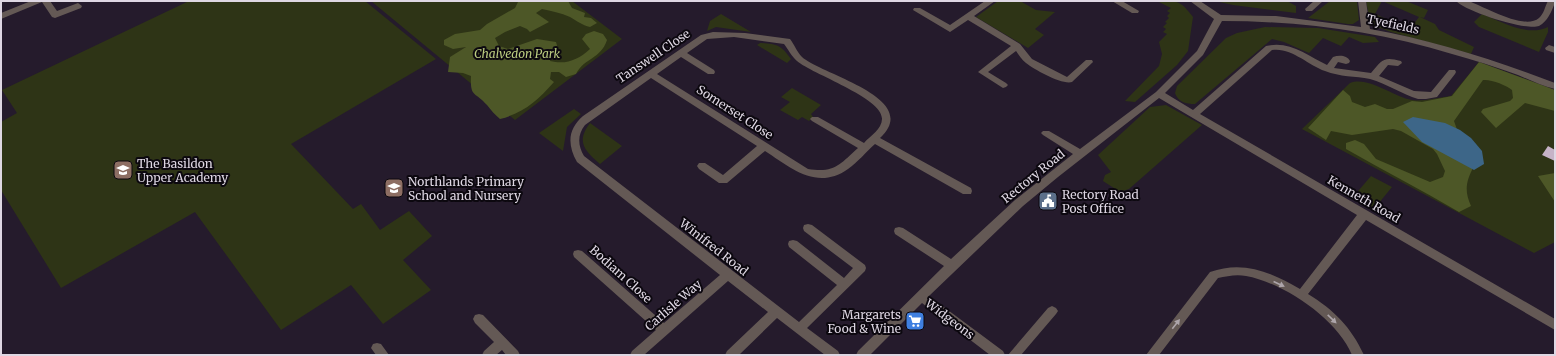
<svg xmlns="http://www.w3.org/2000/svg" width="1556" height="356" font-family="Merriweather,serif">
<rect width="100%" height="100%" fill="#251b2c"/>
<!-- green -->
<path fill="#2e3416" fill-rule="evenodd" d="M189,1H365L436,59L291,144L353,209L361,204L380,230L409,211L432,236L403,260L431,290L383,324L351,285L281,330L195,212L61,288L1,190V122L17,113L2,90Z
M371,1H572L622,39L515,120Z
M998,1H1020L1036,10L1055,12L1035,29L1044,35L1028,48L976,17Z
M1157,1C1178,1 1180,0 1193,17L1188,51L1177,65L1135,102L1125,101L1159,66L1162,54L1159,42L1167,34L1163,32L1166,29L1163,27L1167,23L1165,22L1169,18L1167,16L1170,13L1167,11L1171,8Z
M1215,1H1287L1296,6V13L1233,5Z
M1330,1H1357L1359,20L1353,24H1348L1308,18Z
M1366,1H1406L1428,10L1424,18L1420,17L1435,24L1439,30L1474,47L1471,54L1391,32L1377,27L1372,23L1369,16ZM1382,1L1419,17L1410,29L1375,14Z
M721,14L751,32L716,27L707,31L710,21Z
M1482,14C1502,22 1528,37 1548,27V32L1539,52L1479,27L1474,22Z
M1265,27L1318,28L1375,37L1379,42L1363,43L1349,37L1341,46L1323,38L1309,53L1284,42L1272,39L1195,104C1186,104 1178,102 1175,93L1177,86L1226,38L1237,33Z
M760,43C777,44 781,45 791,59L787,63L757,45Z
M1479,62L1555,90V242L1534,253L1302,129L1350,83C1369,76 1393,97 1412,100C1420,102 1442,97 1451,96Z
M792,88L821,105L811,114L813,117L809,121L802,117L798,120L780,110L790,102L781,97Z
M1166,105L1202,125L1129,189L1120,192L1103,181L1105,175L1111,172L1098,155L1150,107Z
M574,109L581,114L567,127L563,151L539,133Z
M590,123L622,146L600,164C584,150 576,142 590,123Z
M1371,176L1392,187L1374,209L1353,197Z"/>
<!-- forest -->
<path fill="#4d5727" d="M527,1H568L572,8L585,13L584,17L591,18L597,23L590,27C582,25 577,21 570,17C561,13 551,11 542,9L536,13L549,22L530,32L527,29L520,26L505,32L495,38L499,46L508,49L537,39L556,42L558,49L552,53L550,61C566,65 578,60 590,49L582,39L586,34L594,31L603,34L607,40C601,59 584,58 576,74L566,77L559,72H551L550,79L554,82C538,100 524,113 500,119C495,115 491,110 487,105C475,91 470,98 471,76L463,73L448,72L450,57L466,47L453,49L444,45V40L455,34L480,30L487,24L515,8L518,2Z
M1479,62L1555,90V111L1525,103L1496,128L1481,112L1483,109L1510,101L1513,98L1512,90C1506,85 1491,79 1483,80L1454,121L1460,138L1474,166C1466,181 1464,191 1471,206L1459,212C1422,190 1384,171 1346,149V143L1355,140L1364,144L1376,159L1430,182L1443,177L1445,171L1437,154L1433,149L1401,131L1393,129L1352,135L1331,131L1326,140L1308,128L1343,90L1350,96L1352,102L1365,107L1375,104L1387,109H1393L1412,101L1422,102L1452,96Z
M1555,173V202L1538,176Z"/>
<!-- water -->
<path fill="#3d6688" d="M1413,117L1445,123L1460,130L1471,138L1482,151L1484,164L1474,170L1422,142L1403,122Z"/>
<!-- building -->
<path fill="#c6b3c7" d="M1548,146L1555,150V161L1542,155Z"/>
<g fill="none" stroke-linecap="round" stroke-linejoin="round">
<!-- minor -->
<path fill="#645955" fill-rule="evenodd" d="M31,1H50L57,11L78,3L82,6L81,8L55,18L52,17L42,2L1,19V13Z
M985,1H995L974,16L1020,44L1032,59L1067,77L1086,60H1092L1093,62L1072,82C1062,85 1035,70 1026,63C1022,60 1019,55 1016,51L988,72L1006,83L1008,85L1006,87L1003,88L978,72L1011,46L968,20L950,32L913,10L914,8H920L950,25Z
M1112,1H1122L1139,11L1138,13H1132Z
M1190,1H1200L1221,15L1276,16L1361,27L1358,1H1366L1370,29C1433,40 1495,60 1555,83V89C1542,86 1530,80 1518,75C1496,67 1474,60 1452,54C1377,31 1300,21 1222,21L1203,55L1165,93L1193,110L1266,46C1289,40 1307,55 1327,65L1333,57C1339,55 1347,55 1350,61L1349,63L1346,64L1338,62L1334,68L1371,73C1382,60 1383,56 1401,61L1402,63L1398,66L1388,65L1379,76L1414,91L1431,92L1449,70H1455L1456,72L1455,74L1437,97L1426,99H1418C1402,94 1387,84 1370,79C1355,76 1340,77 1325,71C1308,65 1291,47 1272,50L1200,114L1555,319V330L1366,220L1308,294C1334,310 1351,327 1364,355H1352C1337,319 1284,283 1246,276C1237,274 1227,276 1218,278L1159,355H1146L1210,272C1243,260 1271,272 1300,289L1357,215L1159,98L1058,177L1023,206L929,296L1003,351L1005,355H990L922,303L870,355H856L858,351L944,266L895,234L894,231L895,228L899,227L903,228L951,259L1015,200L1073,154L1043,135L1041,133L1043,131H1049L1080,149L1156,92L1197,51L1214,19Z
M1314,1H1323L1312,11H1306L1305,9Z
M1456,1C1460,1 1465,0 1468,1C1484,6 1524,31 1539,18C1544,14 1545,6 1548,1H1555V3C1551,12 1548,21 1539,26C1525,31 1465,11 1456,1Z
M713,32L745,33L790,39C794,44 797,52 802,57C822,75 923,98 880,138L971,188L972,191L971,194H963L875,144C866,152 858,162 848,169C817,191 791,168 765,151L727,183H719L699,169L697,166L699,163H705L723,175L757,146L651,78L585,125C577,135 578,146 584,156L799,322L837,285L789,247L788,244L789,241L793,240L797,241L844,278L853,268L804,231L803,228L804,225L808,224L812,225L865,265L866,268L865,271L807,328L838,351L840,355H825L777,318L739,355H725L727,351L768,312L728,281L644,355H630L632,351L656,330L574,257L573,254L574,251L578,250L582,251L664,323L720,275L577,162C567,144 568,129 583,116L701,35ZM734,37L784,44C788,49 792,57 797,61C812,74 883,98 882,119C882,129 870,136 864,143L818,117H812L810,119L812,121L858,148C839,165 835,173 808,169L657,74L681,57L708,74H714L715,72L714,70L687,53L707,39Z
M1549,45L1555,47V53L1546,50L1545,48Z
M1052,306L1056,308L1058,311L1056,314L1021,355H1008L1048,308Z
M479,314L483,315L518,351L520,355H506L502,350L496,355H482L484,351L494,342L475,323L473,319L475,315Z
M377,343L381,344L389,355H376L371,348L373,344Z"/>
</g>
<!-- one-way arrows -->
<defs><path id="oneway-solid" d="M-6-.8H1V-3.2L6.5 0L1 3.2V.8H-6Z"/></defs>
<g fill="#ada5aa">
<use href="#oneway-solid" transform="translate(1279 284) rotate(25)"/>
<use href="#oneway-solid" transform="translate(1332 319) rotate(44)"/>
<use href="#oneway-solid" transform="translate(1176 324) rotate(-52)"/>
</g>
<!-- icons -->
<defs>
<g id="school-square" transform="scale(1)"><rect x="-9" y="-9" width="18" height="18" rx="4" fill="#8d6e63" stroke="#0c080f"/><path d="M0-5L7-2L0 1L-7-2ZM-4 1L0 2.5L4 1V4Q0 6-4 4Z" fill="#fff"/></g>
<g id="civic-square" transform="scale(1)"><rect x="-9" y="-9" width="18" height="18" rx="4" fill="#5c6f8a" stroke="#0c080f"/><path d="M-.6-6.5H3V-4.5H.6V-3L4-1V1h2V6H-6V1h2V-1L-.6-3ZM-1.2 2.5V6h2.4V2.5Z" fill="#fff"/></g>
<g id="supermarket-square" transform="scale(1)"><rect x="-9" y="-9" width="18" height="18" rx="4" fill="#3f7fe0" stroke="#0c080f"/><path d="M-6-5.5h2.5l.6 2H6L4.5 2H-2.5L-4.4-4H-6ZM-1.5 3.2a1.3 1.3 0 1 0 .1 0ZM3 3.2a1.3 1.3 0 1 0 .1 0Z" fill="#fff"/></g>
</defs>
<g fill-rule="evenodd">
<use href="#school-square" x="123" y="170"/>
<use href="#school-square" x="394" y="188"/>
<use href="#civic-square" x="1048" y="201"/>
<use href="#supermarket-square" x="915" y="321"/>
</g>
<g text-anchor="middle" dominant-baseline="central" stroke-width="4" stroke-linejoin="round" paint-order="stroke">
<!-- street labels -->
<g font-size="12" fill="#ded7e3" stroke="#0c080f">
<text transform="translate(1393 24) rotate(12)">Tyefields</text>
<text transform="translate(653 56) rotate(-34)">Tanswell Close</text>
<text transform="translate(735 112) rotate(33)">Somerset Close</text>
<text transform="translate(1033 176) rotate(-39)">Rectory Road</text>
<text transform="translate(1364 199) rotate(30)">Kenneth Road</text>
<text transform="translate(714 247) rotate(38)">Winifred Road</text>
<text transform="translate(621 274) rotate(42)">Bodiam Close</text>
<text transform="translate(673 305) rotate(-41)">Carlisle Way</text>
<text transform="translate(950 319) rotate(37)">Widgeons</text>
</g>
<!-- park labels -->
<g font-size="12" font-style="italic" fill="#bbcc80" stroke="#0c080f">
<text x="517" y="53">Chalvedon Park</text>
</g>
<!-- poi labels -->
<g font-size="12" fill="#ded7e3" stroke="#0c080f" text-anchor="start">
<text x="137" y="163">The Basildon<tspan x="137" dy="14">Upper Academy</tspan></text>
<text x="408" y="181">Northlands Primary<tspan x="408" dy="14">School and Nursery</tspan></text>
<text x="1062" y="194">Rectory Road<tspan x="1062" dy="14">Post Office</tspan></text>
<text x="901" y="314" text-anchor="end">Margarets<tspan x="901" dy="14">Food &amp; Wine</tspan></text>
</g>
</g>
<!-- border -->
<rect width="1556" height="356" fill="none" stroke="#ded7e3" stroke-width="4"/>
</svg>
